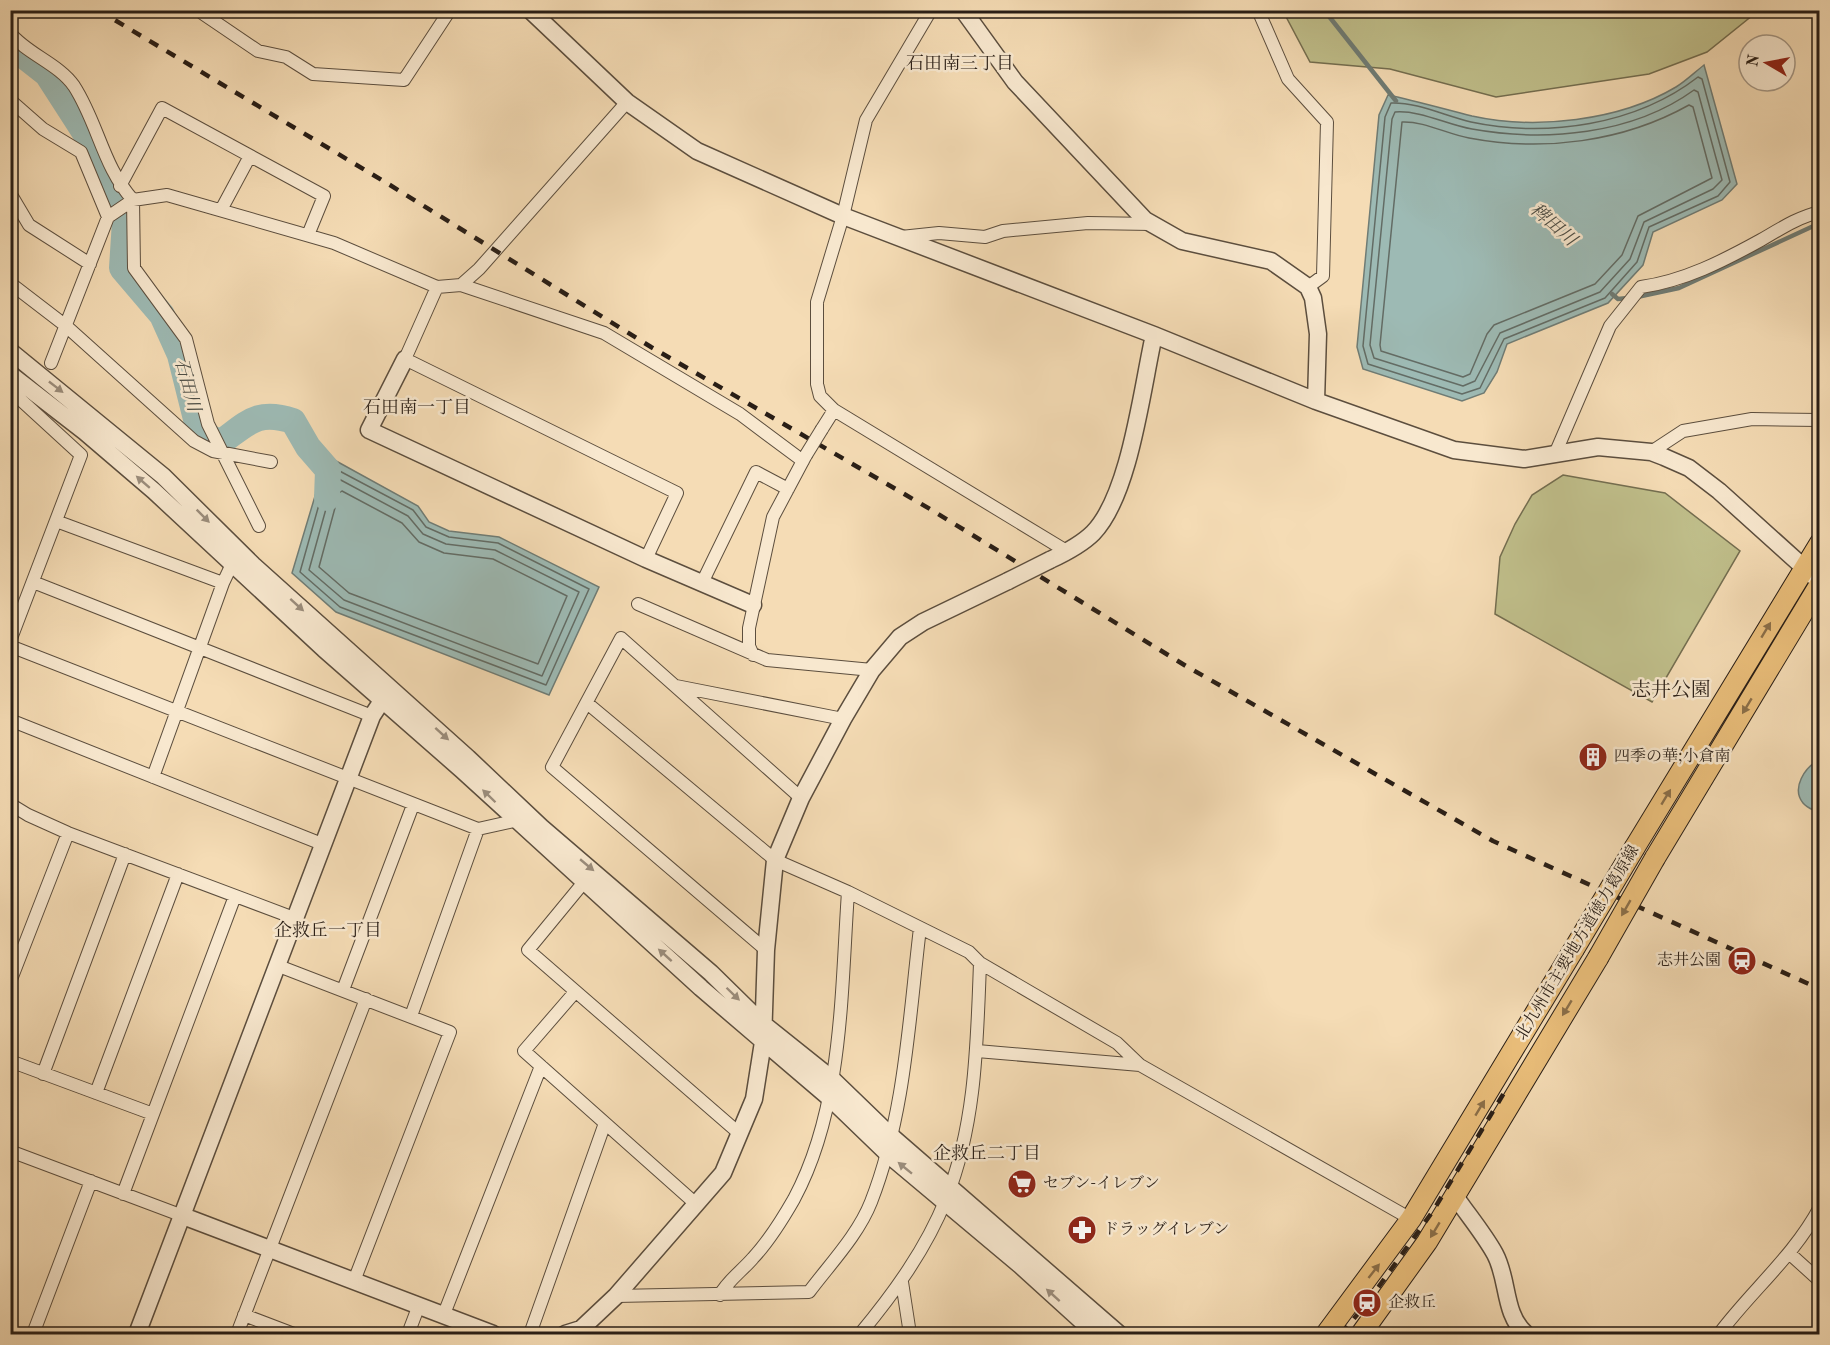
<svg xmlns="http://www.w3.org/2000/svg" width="1830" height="1345" font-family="'Old Standard TT','Noto Serif JP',serif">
<rect width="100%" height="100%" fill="#f5dcb5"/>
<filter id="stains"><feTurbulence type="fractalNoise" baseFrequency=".00333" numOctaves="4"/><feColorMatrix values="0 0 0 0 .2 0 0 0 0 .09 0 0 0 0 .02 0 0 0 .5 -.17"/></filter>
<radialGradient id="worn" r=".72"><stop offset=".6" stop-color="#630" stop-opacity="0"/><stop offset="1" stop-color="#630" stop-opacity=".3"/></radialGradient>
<!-- green -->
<path fill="#c0bf8b" stroke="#746e50" stroke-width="1.5" d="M1662,11L1675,14L1686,10L1758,11L1707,52L1649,74L1496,97L1390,69L1310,62L1283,11Z
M1563,475L1665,493L1740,551L1652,702L1495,614L1500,557L1515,524L1532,495Z"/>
<!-- water -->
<path fill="#9dbab4" stroke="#6f7c75" stroke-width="1.5" d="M1704,65L1737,184L1722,200L1653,232L1643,265L1608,303L1507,344L1497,372L1484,393L1462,401L1363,369L1357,347L1379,115L1388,95C1416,101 1444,109 1472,116C1535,130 1619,121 1676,87C1686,81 1695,72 1704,65Z
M327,456L418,506L429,522L449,531L499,537L599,587L549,695L336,612L292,573Z
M1819,760V779L1815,784L1819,800V813C1814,810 1807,808 1803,803C1791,788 1805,767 1819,760Z"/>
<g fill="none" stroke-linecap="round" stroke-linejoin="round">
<!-- shore -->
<path stroke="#636c65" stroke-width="1.5" d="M1698,77L1702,79L1730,182L1718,196L1649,227L1637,262L1605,298L1504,339L1480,388L1462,394L1368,364L1363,346L1385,117L1391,103C1417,102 1445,116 1471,122C1547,138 1636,125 1698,77Z
M1694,90L1698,92L1722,180L1713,189L1644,222L1630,259L1600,292L1500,333L1475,381L1463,386L1374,358L1370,345L1392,119L1395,112C1421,110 1447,125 1472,129C1545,142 1632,135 1694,90Z
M1689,105L1693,107L1712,178L1638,216L1622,255L1595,284L1494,325L1487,334L1470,374L1463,377L1381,351L1380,345L1402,122C1424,121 1447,134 1469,138C1543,152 1623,142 1689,105Z
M332,467L413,510L426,527L449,537L498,543L589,589L546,685L340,607L300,572L329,469Z
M337,478L408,516L423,534L446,544L495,550L579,592L542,676L344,600L309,570L334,480Z
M342,491L402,523L419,542L444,553L493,559L567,596L538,664L349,593L319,567L339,493Z"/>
<!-- stream -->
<path stroke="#6f7c75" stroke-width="4.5" d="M1324,10L1396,101
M1612,294L1618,299L1628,298
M1637,297L1679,288L1820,223"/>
<!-- river -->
<path stroke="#9dbab4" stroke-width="26" d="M10,45L47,74L85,133L125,221L122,268L162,315L180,355L199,431L220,443C248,423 257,409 293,421L308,447L328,470L327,498"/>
<!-- minor casing -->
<g stroke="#5c4e3e" stroke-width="14">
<path id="minor" d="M203,10L202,13L258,51L286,57L313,74L404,80L450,10
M931,10L866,120L843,216L817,302V384L820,396L834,410L1068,552
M1258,10L1288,79L1327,122L1323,276L1308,287
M10,33C27,54 59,64 74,86C98,123 103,167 133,200L134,268L186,339L208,424L259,526
M10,100L43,129L81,152L108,217
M120,186L162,108L324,196L308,235
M10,193L29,225L90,264
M221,210L250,156
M901,237L939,233L985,237L1003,231L1088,223L1152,224
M10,283L66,326L194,441L213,451L271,462
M461,285L604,333L740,414L803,461
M437,287L405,359L677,493L646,559
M51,363L108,217L133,200L167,195L334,243L437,287L461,285L479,269L627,102
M822,429L834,410
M1651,452L1683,431L1752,419L1820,420
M1555,454L1610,326L1641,287C1684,281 1723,261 1761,240C1780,229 1798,217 1820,212
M56,521L223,583L232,564
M33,582L372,716
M702,583L756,472L788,489
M638,604L767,660L872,670
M10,641L81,455L21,400L18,392L21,383
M10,646L478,829L514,821
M753,655L749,646V628L773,517L806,455
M676,686L843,719
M587,703L775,860L848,892L969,952L980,963L1117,1043L1140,1065L1411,1219
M10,720L322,844
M153,777L223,583
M10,804L28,815L68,833L294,918
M584,882L528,950L740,1134
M766,950L552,767L621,638L801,798
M276,965L450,1032L354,1281
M10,982L68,833
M343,990L413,805
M575,992L524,1051L696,1204
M411,1016L478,829
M977,1051L1140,1065
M10,1061L153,1114
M43,1074L125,854
M96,1093L178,874
M10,1151L183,1216
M123,1194L235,896
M1789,1253L1820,1281
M902,1282L910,1334
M720,1295C727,1281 742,1271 753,1258C769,1241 782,1220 794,1199C843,1108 841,992 848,892
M616,1296L809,1292C830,1264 858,1235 871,1202C905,1115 909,1019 920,928
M444,1314L541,1066
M244,1315L294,1334
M33,1334L91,1181
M237,1334L366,999
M408,1334L419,1305
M530,1334L605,1123
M860,1334C894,1293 926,1249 946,1199C976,1125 977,1042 980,963
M1719,1334C1751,1291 1794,1256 1820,1207"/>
</g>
<!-- tertiary casing -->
<g stroke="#5c4e3e" stroke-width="19">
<path id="tertiary" d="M530,10L627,102L697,151L843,216L1154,335L1316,401L1454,450L1524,459L1598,447L1651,452L1664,457L1689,468L1719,491L1820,582
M963,10L1015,82L1145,220L1182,241L1271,261L1308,287L1313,298L1318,334L1316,401
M10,351L163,476L253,565L468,758L541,827L711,973L762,1023L832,1079L891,1136L1119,1334
M405,359L369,430L646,559L753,605
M10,374L85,432L154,491L324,649L462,770L701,988L832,1100L890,1156L1020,1265L1096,1334
M1050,560C1065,553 1081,545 1093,533C1130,495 1142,388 1154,335
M1455,1196C1468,1215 1484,1234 1495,1254C1509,1280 1503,1314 1526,1334
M183,1216L493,1334
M137,1334L372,716L387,693
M565,1334L581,1329L616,1296L723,1173L754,1099L763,1042L766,950L775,860L801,798L843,719L872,670L900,637L923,622L1008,581"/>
</g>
<!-- primary casing -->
<g stroke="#291e16" stroke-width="22">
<path id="primary" d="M1635,847L1820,543
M1655,858L1820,584
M1326,1334L1411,1219L1574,949
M1361,1334L1427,1242L1598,958"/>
</g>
<!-- minor -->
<use href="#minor" stroke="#f8e8cf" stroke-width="12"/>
<!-- tertiary -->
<use href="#tertiary" stroke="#f8e8cf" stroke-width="16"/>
<!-- primary -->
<use href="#primary" stroke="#eabe7a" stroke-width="20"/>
<!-- rail -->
<path stroke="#291e16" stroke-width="4.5" stroke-dasharray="10 10" stroke-linecap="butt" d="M98,10L390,185L651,347L930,509L1186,666L1493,841L1820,989
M1341,1334L1367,1303L1433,1211L1507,1088"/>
<!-- minor-bridge casing -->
<g stroke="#5c4e3e" stroke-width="14" stroke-linecap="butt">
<path id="minor-bridge" d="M806,455L822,429"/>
</g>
<!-- tertiary-bridge casing -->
<g stroke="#5c4e3e" stroke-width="19" stroke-linecap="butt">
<path id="tertiary-bridge" d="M1008,581L1050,560"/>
</g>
<!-- primary-bridge casing -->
<g stroke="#291e16" stroke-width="22" stroke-linecap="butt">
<path id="primary-bridge" d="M1574,949L1635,847
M1598,958L1655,858"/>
</g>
<!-- minor-bridge -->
<use href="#minor-bridge" stroke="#f8e8cf" stroke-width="12"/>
<!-- tertiary-bridge -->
<use href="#tertiary-bridge" stroke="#f8e8cf" stroke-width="16"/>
<!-- primary-bridge -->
<use href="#primary-bridge" stroke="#eabe7a" stroke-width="20"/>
</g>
<!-- one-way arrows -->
<defs><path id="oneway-solid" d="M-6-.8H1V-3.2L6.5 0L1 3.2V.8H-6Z" transform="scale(1.5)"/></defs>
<g fill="#9b8d7c">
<use href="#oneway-solid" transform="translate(56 387) rotate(38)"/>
<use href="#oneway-solid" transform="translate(143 482) rotate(-139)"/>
<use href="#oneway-solid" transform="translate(203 516) rotate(45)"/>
<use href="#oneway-solid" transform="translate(297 605) rotate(42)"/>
<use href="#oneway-solid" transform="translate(442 734) rotate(42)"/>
<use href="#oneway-solid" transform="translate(489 796) rotate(-136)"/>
<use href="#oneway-solid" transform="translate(587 865) rotate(40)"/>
<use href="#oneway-solid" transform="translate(665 955) rotate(-138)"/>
<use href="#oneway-solid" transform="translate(733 994) rotate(44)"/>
<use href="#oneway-solid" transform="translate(905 1168) rotate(-141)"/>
<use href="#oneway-solid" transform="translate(1053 1295) rotate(-138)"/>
</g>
<g fill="#8a6e48">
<use href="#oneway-solid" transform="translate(1766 630) rotate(-59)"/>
<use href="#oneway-solid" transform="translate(1747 706) rotate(121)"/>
<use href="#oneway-solid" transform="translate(1666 797) rotate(-59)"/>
<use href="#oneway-solid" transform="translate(1626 908) rotate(120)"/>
<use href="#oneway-solid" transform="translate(1567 1008) rotate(121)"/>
<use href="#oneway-solid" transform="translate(1480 1108) rotate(-59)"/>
<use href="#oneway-solid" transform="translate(1435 1230) rotate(121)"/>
<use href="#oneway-solid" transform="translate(1374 1271) rotate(-52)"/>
</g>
<!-- icons -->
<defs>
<g id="building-disc" transform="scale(1.5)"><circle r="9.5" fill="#8f2418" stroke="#f8e8cf"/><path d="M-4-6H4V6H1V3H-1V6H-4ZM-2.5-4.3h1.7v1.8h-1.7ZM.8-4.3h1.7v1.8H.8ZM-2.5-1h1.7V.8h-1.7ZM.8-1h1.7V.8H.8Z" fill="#fff"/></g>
<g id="station-disc" transform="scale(1.5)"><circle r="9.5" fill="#8f2418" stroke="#f8e8cf"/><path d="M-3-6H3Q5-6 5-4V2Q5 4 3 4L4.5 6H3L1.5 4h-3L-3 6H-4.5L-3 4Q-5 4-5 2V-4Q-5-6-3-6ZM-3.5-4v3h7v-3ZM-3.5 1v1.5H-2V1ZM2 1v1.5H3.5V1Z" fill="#fff"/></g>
<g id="supermarket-disc" transform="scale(1.5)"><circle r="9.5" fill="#8f2418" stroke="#f8e8cf"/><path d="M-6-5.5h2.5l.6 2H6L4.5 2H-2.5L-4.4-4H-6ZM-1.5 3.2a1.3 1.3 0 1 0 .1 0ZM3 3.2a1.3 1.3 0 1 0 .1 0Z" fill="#fff"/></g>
<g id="pharmacy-disc" transform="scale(1.5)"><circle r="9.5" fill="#8f2418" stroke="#f8e8cf"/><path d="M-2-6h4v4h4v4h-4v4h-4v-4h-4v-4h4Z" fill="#fff"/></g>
</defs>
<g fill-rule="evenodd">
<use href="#building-disc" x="1593" y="757"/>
<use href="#station-disc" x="1742" y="961"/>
<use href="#supermarket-disc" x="1022" y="1184"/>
<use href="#pharmacy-disc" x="1082" y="1230"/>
<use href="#station-disc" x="1367" y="1303"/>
</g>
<g text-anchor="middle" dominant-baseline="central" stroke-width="5" stroke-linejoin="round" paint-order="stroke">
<!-- poi labels -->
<g font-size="16" fill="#291e16" stroke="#f8e8cf" text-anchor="start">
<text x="1614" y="757">四季の華;小倉南</text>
<text x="1721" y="961" text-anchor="end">志井公園</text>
<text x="1043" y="1184">セブン-イレブン</text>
<text x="1103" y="1230">ドラッグイレブン</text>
<text x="1388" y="1303">企救丘</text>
</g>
<!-- street labels -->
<g font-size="16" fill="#291e16" stroke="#f8e8cf">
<text transform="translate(1578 943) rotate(-59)">北九州市主要地方道徳力葛原線</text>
</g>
<!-- neighbourhood labels -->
<g font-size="18" fill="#291e16" stroke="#f8e8cf">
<text x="960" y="64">石田南三丁目</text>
<text x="417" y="408">石田南一丁目</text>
<text x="328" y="931">企救丘一丁目</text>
<text x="987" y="1154">企救丘二丁目</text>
</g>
<!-- water labels -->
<g font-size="18" font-style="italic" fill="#4c4d45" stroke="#f8e8cf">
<text transform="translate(1553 225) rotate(41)">稗田川</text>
<text transform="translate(187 385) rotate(75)">石田川</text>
</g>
<!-- quarter labels -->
<g font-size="20" fill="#291e16" stroke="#f8e8cf">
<text x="1671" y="691">志井公園</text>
</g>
</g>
<!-- margin -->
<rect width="1830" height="1345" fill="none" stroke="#f5dcb5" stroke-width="36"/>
<rect x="12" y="12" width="1806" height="1321" fill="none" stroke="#291e16" stroke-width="3"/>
<rect x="18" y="18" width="1794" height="1309" fill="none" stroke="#291e16" stroke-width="1.5"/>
<!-- north arrow -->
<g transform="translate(1767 63) rotate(280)"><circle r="28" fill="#f8e8cf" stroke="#a59785" stroke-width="1.5"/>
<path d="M0-4.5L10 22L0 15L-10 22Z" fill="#8f2418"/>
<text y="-9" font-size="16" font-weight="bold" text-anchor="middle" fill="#291e16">N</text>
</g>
<rect width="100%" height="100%" filter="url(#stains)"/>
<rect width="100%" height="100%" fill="url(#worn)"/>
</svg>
